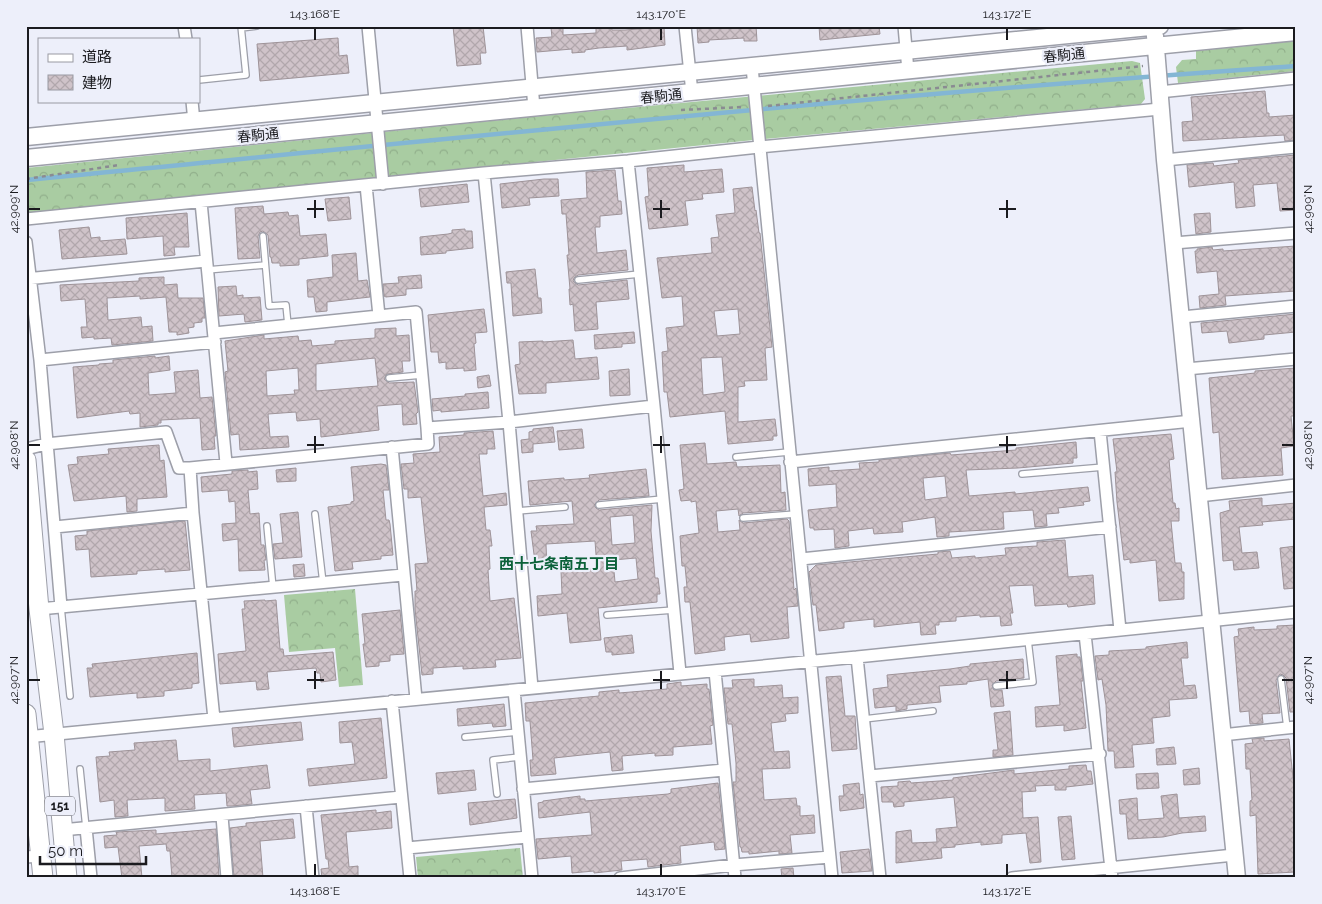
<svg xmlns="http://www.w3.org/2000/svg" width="1322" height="904" font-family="Raleway,'Noto Sans JP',sans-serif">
<defs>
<pattern id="forest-crowns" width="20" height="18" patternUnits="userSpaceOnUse" patternTransform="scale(1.25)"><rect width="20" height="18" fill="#a9cca2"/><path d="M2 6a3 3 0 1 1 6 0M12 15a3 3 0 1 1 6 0" fill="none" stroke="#91af8b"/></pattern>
<pattern id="building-cross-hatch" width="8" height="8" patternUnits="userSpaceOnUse" patternTransform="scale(1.25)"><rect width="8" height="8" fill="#cfc3c9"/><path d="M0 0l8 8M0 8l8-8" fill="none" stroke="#b1a7ac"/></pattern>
</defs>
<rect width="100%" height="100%" fill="#edeffa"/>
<!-- forest -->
<path fill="url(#forest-crowns)" d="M1296,41V71L1178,83L1176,67L1182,60L1196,59V51Z
M1132,61L1140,63L1145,99L1141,104L754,140L26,213V168L520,118Z
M355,589L363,685L339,687L335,648L289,652L284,595Z
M520,848L523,878H418L416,857Z"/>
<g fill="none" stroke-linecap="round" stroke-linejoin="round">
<!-- stream -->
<path stroke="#83b6d4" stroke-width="4.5" d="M26,180C449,139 872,95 1296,66"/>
</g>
<!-- building -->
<path fill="url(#building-cross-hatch)" stroke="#9e9398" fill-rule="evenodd" d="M453,26H483L486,53H480L481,64L457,66Z
M596,26H611L612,30H625L664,27L665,45L627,50V46L599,48L585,50V52L572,53V49L537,52L536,38L552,37L551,28H563V35L596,33Z
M697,26H756L757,41H744V38L709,40V42L698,43Z
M819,26H879L880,34L820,40Z
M338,38L339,56L347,55L349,73L260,81L257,44Z
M1265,91L1267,113H1269V117L1296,115V140L1285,141L1284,135L1183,141L1182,122L1193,121L1191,97Z
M1296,155V210L1280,211L1277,183L1253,185L1255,206L1236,208L1234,182L1189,187L1187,165L1213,163L1214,166L1239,163L1238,160Z
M684,165V172L722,169L724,192L702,194L703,199L685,201L688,225L649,229L645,197L649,196L647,168Z
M615,170L618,201H621L622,214L600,216V227H595L597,253L626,250L628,270L578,275L574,278L573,281L578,285L627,280L629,299L596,302L598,329L575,331L573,304L570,305L569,289H570L567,255H569L566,214H562L561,200L587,198L586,172Z
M544,179H558L559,196L529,198L530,205L502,208L500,184Z
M467,184L469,202L421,207L419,189Z
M752,187L755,211L756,210L759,233H760L772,347L765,348L767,380L744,381L745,386L738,387V422L775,419L777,436H773V440L728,444L725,411L670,417L667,392H664L662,352L668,351L666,328L684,326L682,296L662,298L657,258L712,253L711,238L719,237L716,215L735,213L733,189ZM738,309L740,334L717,336L714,311ZM722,357L725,392L703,395L701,358Z
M349,197L351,219L328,221L325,199Z
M263,206L264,214L288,212L289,216L298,215L300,236L326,234L328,256L299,259V265L280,266V263H272L271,257H270L268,235L263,231L260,232L258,236L260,258L238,259L235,208Z
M187,213L189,247H174L175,255L164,256L163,236L127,239L126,218Z
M1210,213L1211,232L1196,234L1194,214Z
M89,227L91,238L100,237V241L125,239L127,254L62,259L59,230Z
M465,229V231H472L473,248L446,251V253L421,255L420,237L448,234L452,233V230Z
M1296,246V291L1225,296L1226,305L1200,308L1199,296L1219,294L1217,271L1197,273L1195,251H1197V249L1212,247L1213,250L1223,249V251Z
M356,253L358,281L367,280L370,297L327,302V311L316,312L314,297H308L307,280L333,277L332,255Z
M535,269L538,298H541L542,313L513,316L511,283H507L506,272Z
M421,275L422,288L406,289V295L386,297L384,296L383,284L399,283L398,277Z
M164,277V285L177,284L178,298H203L205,318H202V322L194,323V327L188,328L189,333L177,335V332H169L166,297L140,299V296L107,298L108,320L141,317L142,327L152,326L153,341L112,345L111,338L94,339V337L82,338L81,327H87L85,299L61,301L60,285L139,281V278Z
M236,286L237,296L243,295V298L260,297L262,320L245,322L244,314L219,316L218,287Z
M484,309L487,332L475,333L476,343L474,344L476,370L464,371V368L446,369V362L439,363L438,352H431L428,315Z
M1296,314V332L1264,335V339L1229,343L1227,331L1202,333L1201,323Z
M396,328V336L409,335L410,361H402L403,372L387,374L384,379L389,383L414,382L418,412L416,414L417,424L403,425L402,404L377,406L379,430L321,437L320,419L297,421L296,412L268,414L270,437L288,436L289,447L240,450L239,434L231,435L225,372L228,371L225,341L264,335V339L298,336L299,341L311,340L312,346L335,344V341L375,338V329ZM375,358L378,386L316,391V364ZM298,368L299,390H294L295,394L267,396L266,371Z
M634,332L635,343L622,344V347L595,349L594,335Z
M573,340L575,359L597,357L599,379L546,383V393L519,394L515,365L520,364L519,342L543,341V342Z
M155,356V358L169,356L170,370L148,373L149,395L176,393L174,372L198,370L200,398L212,397L216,436H214L215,449L202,450L200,418L161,420V423H158V425L140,427V413L130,414L129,411L77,418L73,367L99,365V364L113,363V360Z
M1296,368V416H1291L1294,446L1281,448L1283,475L1222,479L1219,432L1213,433L1209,378L1255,373V371Z
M629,369L630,395L610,396L609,371Z
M489,375L491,386L478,388L477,377Z
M488,392L489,408L441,412V410L433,411L432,399L465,396V394Z
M553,427L555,442L533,444V452L522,453L521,440L529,439V432L533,431V429Z
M582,429L584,448L559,450L557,431Z
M493,431L495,449H487V454H479L483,496L506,493L507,505L484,507L486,530H490L492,546H489L490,569L488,570L490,601L514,598L521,658L495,660L496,667L463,669V666L433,668V674L422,675L415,609V591H417L415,564L428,563L421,497L408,498V489H404L401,464L414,463L413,454L440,452L439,437L464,435V433Z
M1171,434L1174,459L1169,460L1173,503H1175L1176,509L1179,508V521H1171L1175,563H1181L1182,572H1184V599L1159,601L1156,560L1130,563V559L1124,560L1117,502L1115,472H1117L1113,439Z
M1076,442L1077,458H1073V463L1018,468L966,470L969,496L1015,492V494L1088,487L1090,501L1083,502L1084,505L1058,508L1059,513L1046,514L1047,526L1035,527L1033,510L1003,512L1004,529L949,532V536L937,537L935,517L902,522L903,532L874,534L873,528L848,531L849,546L835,548L834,529L814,530V528H810L808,510L837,507L836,484L809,486L808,469L829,467V471L860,469L859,463L879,462V460L950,453L951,455L1016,450V448ZM945,476L947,497L925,500L923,478Z
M705,443L707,464L736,462L737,467L780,465L781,493L785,492L786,510L743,513L739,516L738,509L716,511L718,532L740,530L739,520L743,523L787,519L789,521L794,590L796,588L798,606L787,607L789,638L751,642L750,634L724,637L725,650L695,654L690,602H685L684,587H687L685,566H682L680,536L699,533L696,501L691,502V500L681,501L679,490L684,489L680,445Z
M159,445L160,461L164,460L167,497L137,499V511L127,512L126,496L74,501L68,465L78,464L77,457L109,454L108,449Z
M381,464L386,465L389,490H383L386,520H389L390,524L393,555L381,556V559L352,562L353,569L335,571L328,507L351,504V502L354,501L351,467Z
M296,468V481L277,482L276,470Z
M646,469L649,496L599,500L594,505L596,508L599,510L652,505L651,531L655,578H658L660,594H657V602L598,608L601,640L570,643L567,613L538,616L537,596L562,594L561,571L597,568L595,541L546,544L547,569L536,570L531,531H537L536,526L574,524L572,501L530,505L528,481L564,478V480L590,478L589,475ZM633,515L635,543L612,545L610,517ZM636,558L638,579L615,582L613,560Z
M248,470V472L257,471L258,489L248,490L250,514L259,513L261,545H264L266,560H264L265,570L239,571L238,539L223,541L222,524L236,523L235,501L229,502L228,490L202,492L201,477L232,474V471Z
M1262,498V506L1296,503V519L1262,522L1263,525L1239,527L1242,553L1257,552L1259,568L1234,570L1233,560L1223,561L1220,513L1230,510L1229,501Z
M298,512L302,557L275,559L273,544L283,543L280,514Z
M185,521L190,570L165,572V569L137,571V574L91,577L89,549L76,550L75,536L87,535V531Z
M1065,540L1068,577L1093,575L1095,604L1068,607L1067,604L1035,606L1033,585L1009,586L1013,613H1010L1012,625L1001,626L1000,616L980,617V615L956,617V621L939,622V625H935L936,634L921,635L920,622L874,627V619L844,622V628L819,631L816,605H813L809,572L816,565L938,554V552L950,551L952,558L975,556V558L1006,555L1005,548L1037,546V542Z
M1296,546V588L1284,589L1280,548Z
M304,564L305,576L294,577L293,565Z
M265,600V601L276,600L280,649H283L284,656L333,652L336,680L321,682L320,673H317L316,668L267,672L269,689L257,690L256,681L220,684L218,654L246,651L242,609H245L244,601Z
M400,610L404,654L390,655V661L379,662V666L366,667L363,644H365L362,614Z
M1296,625V712H1290L1286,678L1283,675L1280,674L1276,680L1280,713L1262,714L1263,723L1250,724L1249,711L1240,712L1234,637L1239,636L1238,629L1254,627V630L1277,629V626Z
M632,635L634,653L612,655V652H606L604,638Z
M1187,642L1188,658H1181L1184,686L1195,685L1197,698L1169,700L1170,716L1152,718L1154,743L1132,745L1134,767L1115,768L1114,751H1108L1106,705L1102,679L1098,680L1095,656L1109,655V651L1146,649V647Z
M197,653L199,683L192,684V688L164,691V696L137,698V693L90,697L87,668H93L92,664Z
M1077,654V657H1080L1083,681H1081L1086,728L1064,731V725L1036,727L1035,707L1060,705L1056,656Z
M1023,659L1024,678L996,681L992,685L994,690H1002L1004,706L991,707L988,679L967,682V684L939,686L941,702L907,705V709L896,711V706L875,708L873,689L888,687L887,675L950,669L970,666V664Z
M841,676L845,716H855L857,749L832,751L826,677Z
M754,679V687L782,685L783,698L798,697V713L785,714L786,721L771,723L774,752L789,751L790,768L762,769L764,800L796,798L797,806H800V816L814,815L815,833L790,835L792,853L779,854V851L749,854V852H742L741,847H740L733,782H736V763L732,724H728L724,688H733L732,680Z
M681,682V686L707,684V689H709L713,725L710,726L712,744L673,747V755L655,756V753L622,756L623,770L612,771L610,752L554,758L556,774L531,776L530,760H533L530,721H526L525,703L599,696V692L619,690V693L667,689V684Z
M504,704L506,726L493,727L492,723L458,726L457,709Z
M1010,711L1013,755L993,757V750H998L994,713Z
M381,718L387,778L309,786L307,769L355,764L352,742L340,743L339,722Z
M301,722L303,740L234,747L232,728Z
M1264,738V741L1289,739L1296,806V872L1258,874L1256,815L1250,816V801L1252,800L1250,769H1246L1245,744L1253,743L1252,739Z
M176,740L178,761L210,759V771L267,765L270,788L250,790L252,804L232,806H227L226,793L194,795L195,809L165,811V798L127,800L128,816L115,817L114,800L100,802L96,757L110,756L109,752L135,750L134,743Z
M1174,747L1176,764L1157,765L1156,749Z
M1086,765L1087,771H1091L1093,784L1066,787V790H1055V785L1035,786L1036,791L1022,792L1023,818L1038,817L1041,862L1030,863L1026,833L1002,835V843L981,845V842L955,845V847L941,848L942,858L896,863V832L911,830L912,843L937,842L936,829L957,827L954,797L904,802V806L894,807L893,802H882L881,787L898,786V782L910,781L911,783L953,780V778L1014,770V774L1069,769V766Z
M1199,768L1200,784L1184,785L1183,770Z
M474,770L476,790L438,794L436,773Z
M1158,773L1159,788L1137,789L1136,774Z
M718,783L725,849L715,850L714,842L680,846L681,863L648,867L647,859L621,861L622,870L594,873V871L572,873L571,856L538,859L536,839L592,835L590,812L539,818L538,803L543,802V801L580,796V799H585V801L668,794L671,793V789Z
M859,783L860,795L863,794L864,808L840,811L839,796H844L843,785Z
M1177,794L1179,818L1205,816L1206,831L1182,833L1163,837L1128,839L1126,814H1120L1119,800L1137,798L1138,820L1164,818L1161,796Z
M515,799L517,818L470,825L468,803Z
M376,810V813L391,811L392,828L346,832L349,867L358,866V878H322L321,869L329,868L328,859H326L321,815Z
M1071,816L1075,859L1062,860L1058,817Z
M293,819L295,838L260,841L263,878H234L230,828L246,826V823Z
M216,829L219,878H172L170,851H167L166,844L139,846L142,878H122L118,847L105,848L104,836L117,835L116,832L156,830V834Z
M869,849L872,871L842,873L840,852Z
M793,868L794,878H782L781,869Z"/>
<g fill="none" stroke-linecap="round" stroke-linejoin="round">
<!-- lane casing -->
<g stroke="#9d9fa9" stroke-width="8">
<path id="lane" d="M241,28L257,26
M199,80L246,75L241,26
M263,236L269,306L286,305L288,325
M207,270L265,265
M578,280L640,274
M389,378L422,375
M736,457L789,452
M1022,474L1104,467
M599,505L663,499
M517,511L565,507
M315,514L323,583
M743,518L796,514
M267,526L273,588
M61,607L70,696
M607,615L674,610
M1281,679L1287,728
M996,686L1033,682L1028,640
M864,719L933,711
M465,737L518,732
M80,769L86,828
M497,794L493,760L520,757"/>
</g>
<!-- street casing -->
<g stroke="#9d9fa9" stroke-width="14">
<path id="street" d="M184,26L186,39
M368,26L383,184
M527,26L534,108
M685,26L692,93
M904,26L908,71
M752,67L832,878
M1159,92L1296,78
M192,101L194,122
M1165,160L1296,147
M628,161L654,406L680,673
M484,173L509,422L532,688
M201,202L226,463
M26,219L484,173L628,161L759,147L1160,109
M26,242L40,360L61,607
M1174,243L1296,233
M26,279L206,261
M379,316L416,312L427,428
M1182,317L1296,306
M214,333L379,316L366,185
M40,360L215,342
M1186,369L1296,359
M1100,431L1120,630
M392,447L416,699
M26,449L46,444L166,432L179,468H190L428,444L427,428L509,422L654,406
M790,462L1192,421
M190,468L193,513L214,719
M1199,496L1296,485
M55,527L193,513
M801,559L1110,527
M39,609L403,575
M1085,634L1112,878
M857,657L880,878
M715,671L735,878
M514,690L532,878
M392,701L410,878
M1222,735L1296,727
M26,737L857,657L1296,612
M870,776L1100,754
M523,789L724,770
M306,806L313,878
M222,816L227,878
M86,828L91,878
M62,830L401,797
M407,848L528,837
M26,857L40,856
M620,878L733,865L830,857
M1012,878L1234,855"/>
</g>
<!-- secondary casing -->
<g stroke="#9d9fa9" stroke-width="19">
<path id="secondary" d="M1155,36L1165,160L1237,878
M26,137L1160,26
M26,158L1296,32"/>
</g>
<!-- primary casing -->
<g stroke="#9d9fa9" stroke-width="21">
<path id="primary" d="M26,460L39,609L54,734L67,878
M26,714L43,878"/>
</g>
<!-- path -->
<path stroke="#8a8b92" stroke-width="2.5" stroke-dasharray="4 4" stroke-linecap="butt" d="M768,106L1143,66
M681,110L743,107
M26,179L119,165"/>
<!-- lane -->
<use href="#lane" stroke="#fff" stroke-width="5.5"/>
<!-- street -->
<use href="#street" stroke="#fff" stroke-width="11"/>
<!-- secondary -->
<use href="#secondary" stroke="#fff" stroke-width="16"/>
<!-- primary -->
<use href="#primary" stroke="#fff" stroke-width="19"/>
</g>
<!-- ticks -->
<path fill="none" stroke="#1b1b1f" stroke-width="2" d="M315,28V40M661,28V40M1007,28V40M315,200V218M661,200V218M1007,200V218M28,209H40M307,209H324M653,209H670M999,209H1016M1282,209H1294M315,436V453M661,436V453M1007,436V453M28,445H40M307,445H324M653,445H670M999,445H1016M1282,445H1294M315,671V689M661,671V689M1007,671V689M28,680H40M307,680H324M653,680H670M999,680H1016M1282,680H1294M315,864V876M661,864V876M1007,864V876"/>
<g text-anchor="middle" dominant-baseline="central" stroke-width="4.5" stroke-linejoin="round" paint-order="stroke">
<!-- shield labels -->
<rect fill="#edeffa" stroke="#5a5b61" stroke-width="1" x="45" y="796.5" width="30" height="19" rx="4"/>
<g font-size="12" font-weight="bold" fill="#1b1b1f">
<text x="60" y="806">151</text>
</g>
<!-- street labels -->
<g font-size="14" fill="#1b1b1f" stroke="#edeffa">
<text transform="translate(1064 55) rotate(-6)">春駒通</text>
<text transform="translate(661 96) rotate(-6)">春駒通</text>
<text transform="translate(258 135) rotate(-6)">春駒通</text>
</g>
<!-- neighbourhood labels -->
<g font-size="15" font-weight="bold" fill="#0b6139" stroke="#edeffa">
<text x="559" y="564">西十七条南五丁目</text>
</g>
</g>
<!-- border -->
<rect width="1322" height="904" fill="none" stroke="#edeffa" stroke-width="55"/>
<!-- legend -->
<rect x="38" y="38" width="162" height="65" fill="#edeffa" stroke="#999aa2"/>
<rect x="48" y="54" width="25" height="8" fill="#ffffff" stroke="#999aa2"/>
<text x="82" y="62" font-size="15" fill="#1b1b1f">道路</text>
<rect x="48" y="75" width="25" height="15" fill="url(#building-cross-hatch)" stroke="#999aa2"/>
<text x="82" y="88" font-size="15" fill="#1b1b1f">建物</text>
<!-- scale -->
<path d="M40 856v8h106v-8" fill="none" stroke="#1b1b1f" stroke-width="2.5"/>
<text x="48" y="856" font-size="15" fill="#1b1b1f" stroke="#edeffa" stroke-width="4" paint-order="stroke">50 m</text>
<rect x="28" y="28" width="1266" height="848" fill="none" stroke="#1b1b1f" stroke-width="2"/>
<g font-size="12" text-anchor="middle" fill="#1b1b1f">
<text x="315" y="18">143.168°E</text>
<text x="661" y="18">143.170°E</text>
<text x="1007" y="18">143.172°E</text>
<text transform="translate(14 209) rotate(-90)" y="4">42.909°N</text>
<text transform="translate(1308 209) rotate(-90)" y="4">42.909°N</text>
<text transform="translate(14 445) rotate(-90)" y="4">42.908°N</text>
<text transform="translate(1308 445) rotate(-90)" y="4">42.908°N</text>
<text transform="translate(14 680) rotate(-90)" y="4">42.907°N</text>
<text transform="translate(1308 680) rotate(-90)" y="4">42.907°N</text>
<text x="315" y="895">143.168°E</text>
<text x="661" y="895">143.170°E</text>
<text x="1007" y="895">143.172°E</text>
</g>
</svg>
